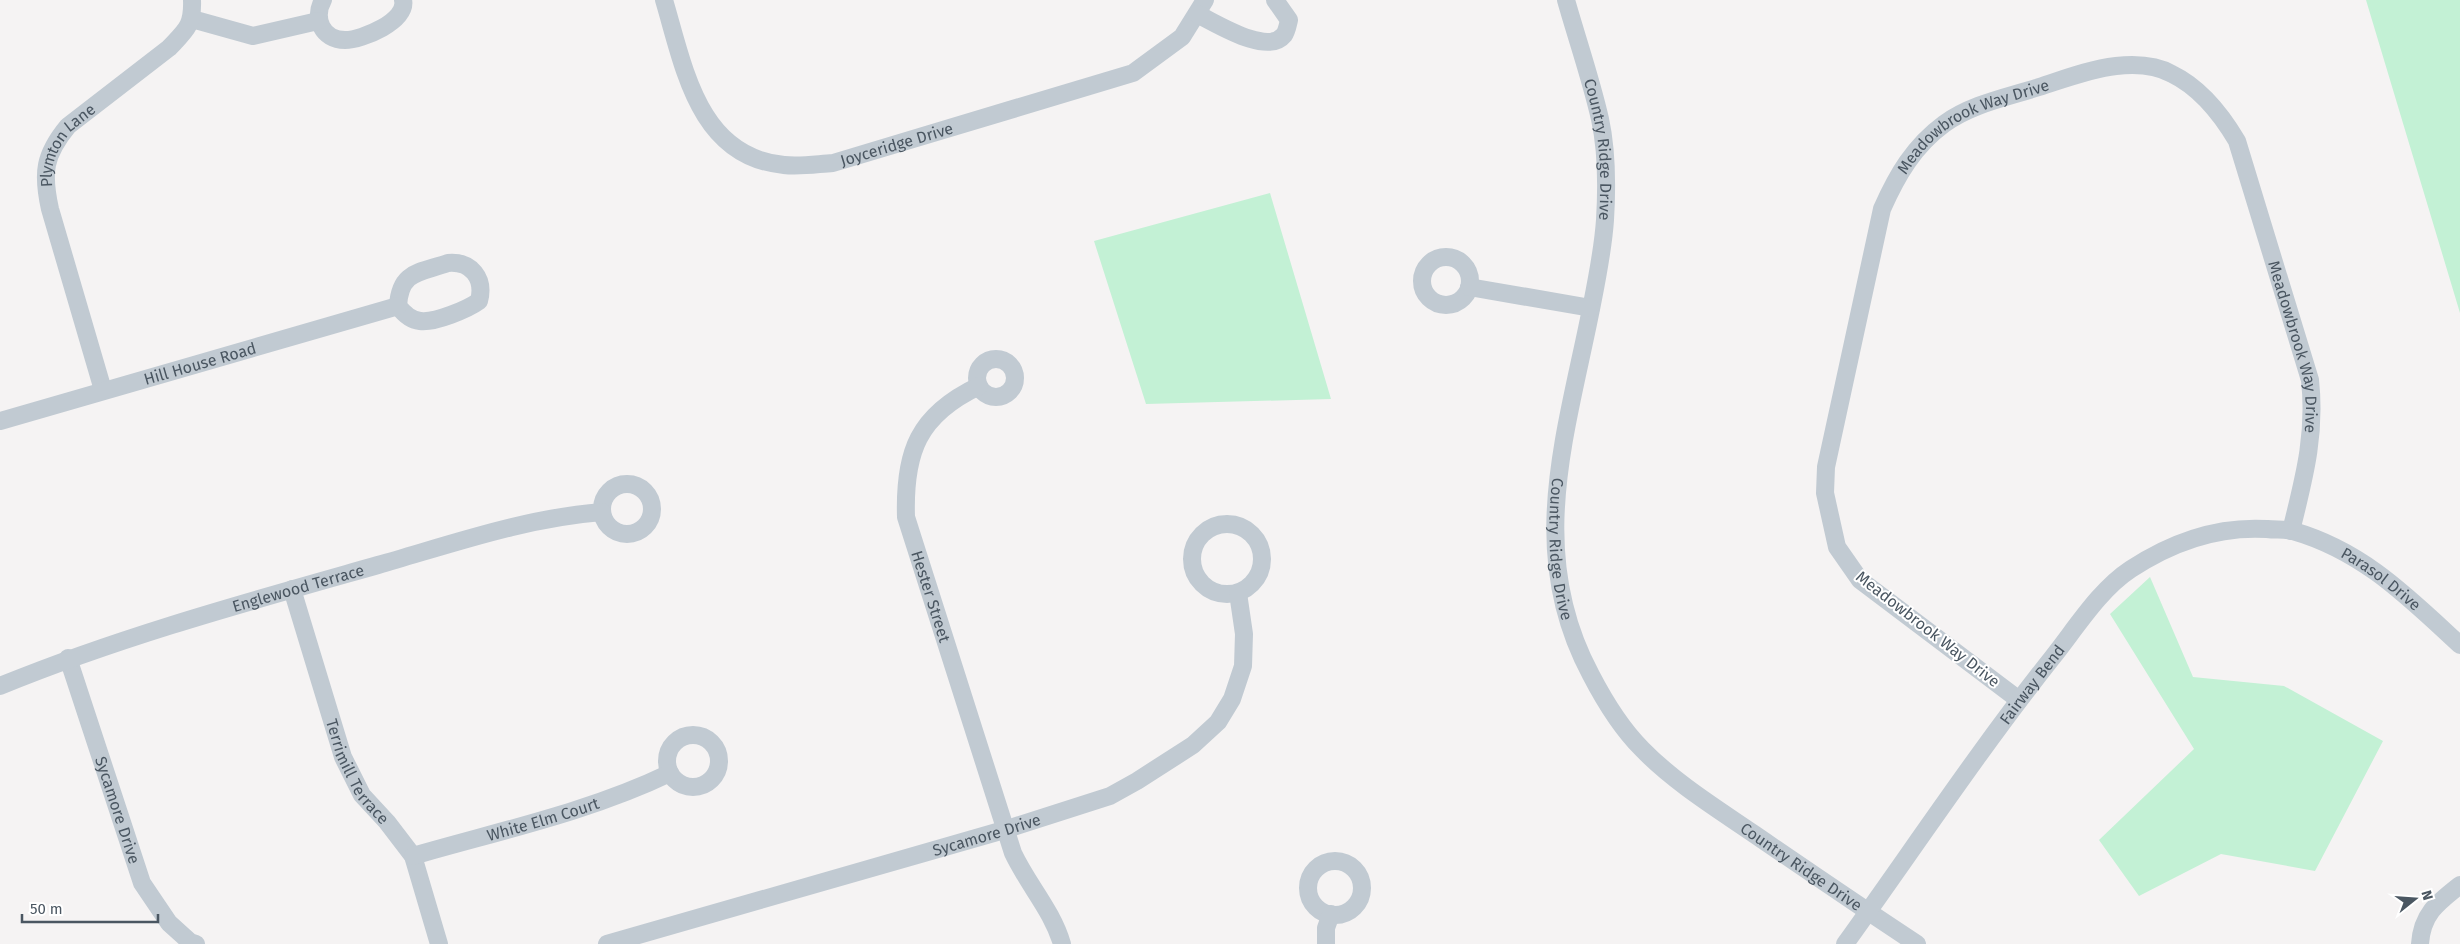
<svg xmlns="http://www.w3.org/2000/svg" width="2460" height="944" font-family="'Fira Sans',sans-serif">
<rect width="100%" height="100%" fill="#f5f3f3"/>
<!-- green -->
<path fill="#c3f1d5" d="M2366,0H2460V313Z
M1270,193L1331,399L1146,404L1094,241Z
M2150,577L2193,677L2284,686L2383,741L2315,871L2221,854L2139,896L2099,840L2194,749L2110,614Z"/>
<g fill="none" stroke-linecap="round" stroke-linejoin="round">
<!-- minor -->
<g stroke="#c1cad2" stroke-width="18">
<path d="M323,0C313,18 322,40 345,40C362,40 408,21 403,0"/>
<path id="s1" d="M664,0C684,67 698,157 784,165C800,167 817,164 833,163L1133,73L1182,37L1205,0"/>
<path id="s2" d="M1566,0C1577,39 1591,79 1600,119C1607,151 1607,187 1605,220C1603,250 1597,279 1591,309C1566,435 1525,553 1591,675C1605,702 1620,727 1642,749C1674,782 1716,808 1754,834C1808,871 1862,908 1917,944"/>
<path d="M1197,14C1216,23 1267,56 1284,35C1287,31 1288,24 1289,20L1275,0"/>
<path d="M192,19L253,36L318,21"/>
<circle cx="1446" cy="281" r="24"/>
<path d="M448,263C471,261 485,278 479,301C468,309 435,323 420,321C411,320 404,314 398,306C400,271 419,273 448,263Z"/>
<path d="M1469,287L1591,308"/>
<circle cx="996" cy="378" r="19"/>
<path id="s3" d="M979,386C918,415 904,452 906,517L1013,853C1028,885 1052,910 1062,944"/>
<path id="s4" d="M103,390L50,209C42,173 44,155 68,126L169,48C186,30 193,26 192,0"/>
<path id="s5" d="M0,421L398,306"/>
<circle cx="627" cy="509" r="25"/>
<circle cx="1227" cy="559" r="35"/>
<path id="s6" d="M292,589L343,757L362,795L387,822L413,856L439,944"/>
<path id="s7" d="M68,658L142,883L169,923L190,942L196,944"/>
<path id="s8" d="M0,686C122,636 251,601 378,565C452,544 525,518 602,512"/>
<path id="s9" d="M2019,700L1860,580L1837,547L1825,493L1826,467L1882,209C1897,175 1914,146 1944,124C1971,104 2008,97 2039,87C2064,79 2090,69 2116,66C2134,64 2156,65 2172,74C2201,88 2221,114 2237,141L2310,380C2316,435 2304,478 2291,531"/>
<circle cx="693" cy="761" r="26"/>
<path id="s10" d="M413,856C499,831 589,812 670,773"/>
<circle cx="1335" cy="888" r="27"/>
<path id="s11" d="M607,944L1004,830L1110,796L1137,781L1193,745L1218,722L1232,699L1243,666L1244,634L1238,593"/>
<path d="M1326,944V928L1331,914"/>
<path id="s12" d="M1845,944C1914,848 1979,750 2052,658C2076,628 2099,590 2131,569C2172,542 2218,526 2267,529C2276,530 2285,529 2293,531C2363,551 2408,597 2460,645"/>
<path d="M2420,944C2422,914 2437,903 2460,885"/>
</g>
</g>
<g text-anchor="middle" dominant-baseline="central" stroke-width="4" stroke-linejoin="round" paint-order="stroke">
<!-- street labels -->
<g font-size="16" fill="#4a5661" stroke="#fff">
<text stroke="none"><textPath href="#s9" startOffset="715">Meadowbrook Way Drive</textPath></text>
<text stroke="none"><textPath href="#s1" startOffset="335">Joyceridge Drive</textPath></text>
<text stroke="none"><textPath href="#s4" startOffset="260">Plymton Lane</textPath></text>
<text stroke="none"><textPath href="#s2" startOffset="154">Country Ridge Drive</textPath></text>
<text stroke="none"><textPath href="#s9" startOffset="1240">Meadowbrook Way Drive</textPath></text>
<text stroke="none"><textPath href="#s5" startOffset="208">Hill House Road</textPath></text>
<text stroke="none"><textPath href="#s2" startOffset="559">Country Ridge Drive</textPath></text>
<text stroke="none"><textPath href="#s12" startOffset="744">Parasol Drive</textPath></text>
<text stroke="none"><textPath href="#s8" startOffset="314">Englewood Terrace</textPath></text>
<text stroke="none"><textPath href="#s3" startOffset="245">Hester Street</textPath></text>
<text transform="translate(1928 629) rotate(38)">Meadowbrook Way Drive</text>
<text stroke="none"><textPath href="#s12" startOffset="320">Fairway Bend</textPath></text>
<text stroke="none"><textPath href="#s6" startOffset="195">Terrimill Terrace</textPath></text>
<text stroke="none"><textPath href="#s7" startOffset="160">Sycamore Drive</textPath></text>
<text stroke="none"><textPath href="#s10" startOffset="135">White Elm Court</textPath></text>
<text stroke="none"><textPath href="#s11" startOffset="395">Sycamore Drive</textPath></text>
<text stroke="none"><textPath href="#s2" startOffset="979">Country Ridge Drive</textPath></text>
</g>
</g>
<!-- north arrow -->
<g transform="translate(2415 899) rotate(73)" stroke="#ffffff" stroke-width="4" paint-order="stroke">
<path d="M0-4L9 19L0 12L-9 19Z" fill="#4a5661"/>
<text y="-8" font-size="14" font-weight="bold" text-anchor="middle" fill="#4a5661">N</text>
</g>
<!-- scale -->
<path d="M22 914v8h136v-8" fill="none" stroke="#4a5661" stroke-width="2.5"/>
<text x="30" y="914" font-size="15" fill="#4a5661" stroke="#ffffff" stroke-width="4" paint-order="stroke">50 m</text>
</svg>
